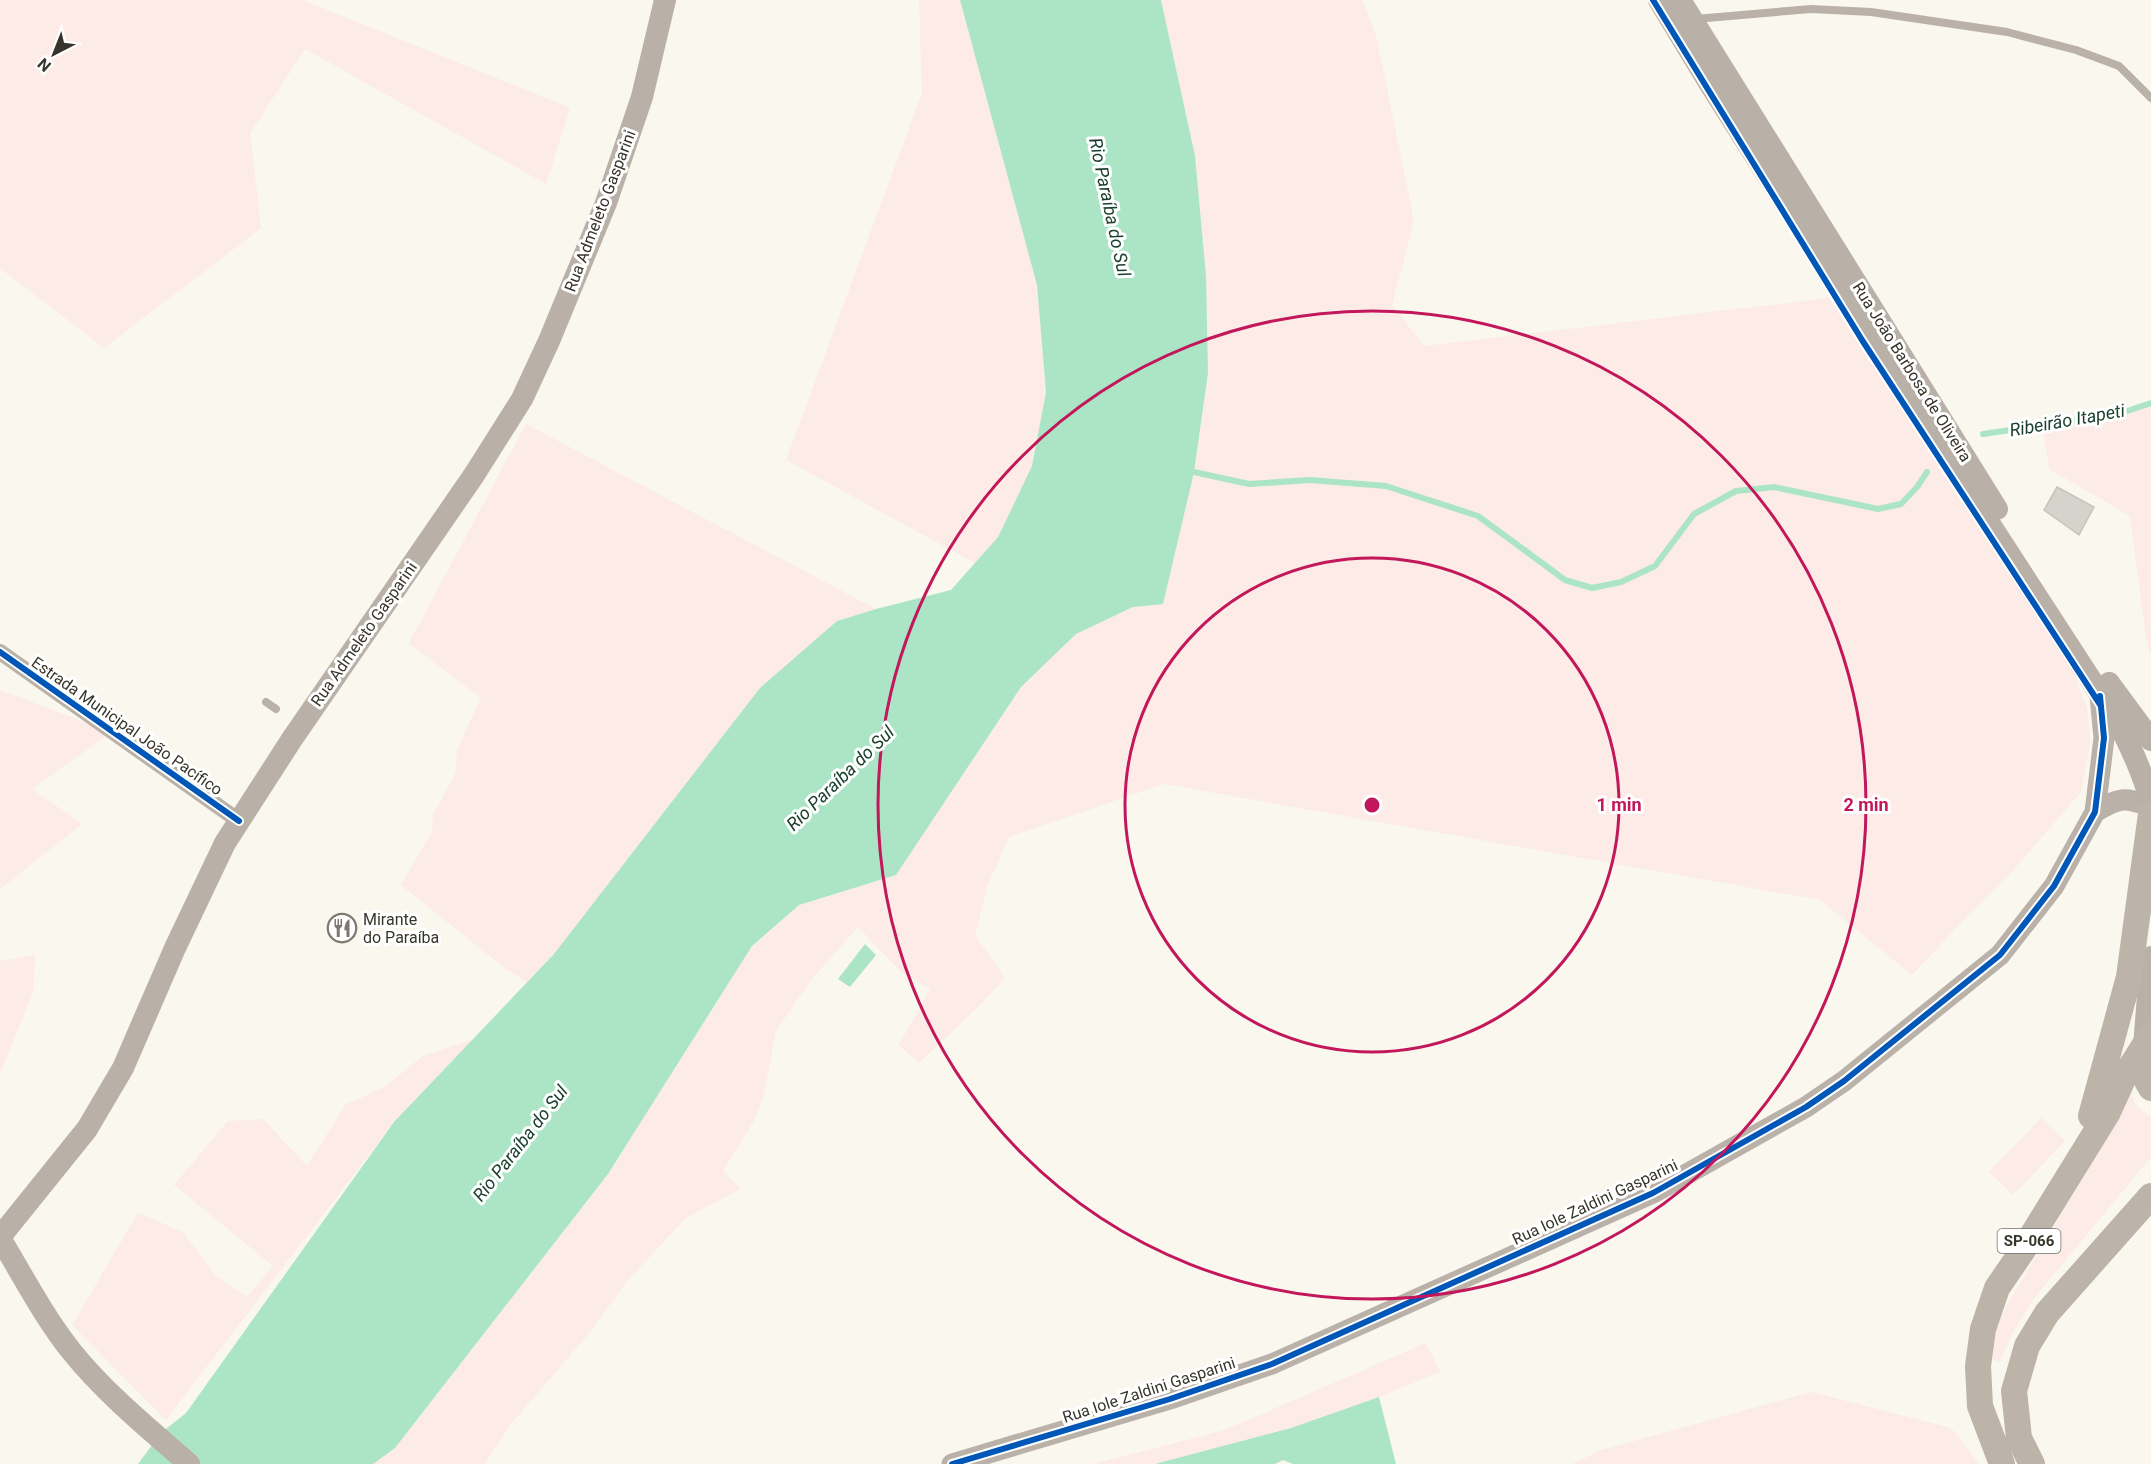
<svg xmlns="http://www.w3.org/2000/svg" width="2151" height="1464" font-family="Roboto,sans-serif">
<rect width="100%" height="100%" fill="#faf7ef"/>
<!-- green -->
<path fill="#fcebe6" d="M0,0H303L570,108L546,184L305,49L250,133L261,228L104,348L0,268Z
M919,0H960L1037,285L1046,392L1032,466L998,537L975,563L786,460L922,93Z
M1161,0H1362L1376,35L1414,221L1392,305L1424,346L1829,298L2071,667L2087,708L2090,743L2081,792L2009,875L1971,912L1912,975L1820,900L1164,784L1009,837L987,887L975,935L1005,978L979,1006L919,1063L899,1045L930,989L901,972L858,927L810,981L776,1031L764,1094L755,1119L723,1171L740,1189L686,1218L627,1281L591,1331L512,1423L484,1464H373L395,1448L608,1174L752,946L799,905L896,875L1021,687L1076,634L1133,607L1194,472L1208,373L1206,276L1195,156Z
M2151,403V655L2147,645L2130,516L2049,469L2043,426L2118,414Z
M526,424L876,609L837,621L554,954L527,982L506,969L401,885L432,832L433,815L456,772L457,750L481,698L409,643Z
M0,690L111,732L32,789L82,824L0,889Z
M35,955L33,993L0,1073V961Z
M473,1039L394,1122L166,1420L72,1325L138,1213L183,1232L215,1275L247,1297L273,1266L174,1185L228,1121L263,1119L307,1166L346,1104L383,1088L423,1056Z
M2127,1089L2139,1109L2151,1117V1157L2035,1297L2011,1335L2000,1362L1993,1360L1995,1333L2006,1307L2117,1121Z
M2041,1118L2065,1141L2013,1195L1989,1172Z
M1426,1343L1440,1372L1379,1397L1291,1428L1155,1464H1093L1225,1430Z
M1811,1392L1951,1428L1979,1464H1572L1602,1450Z"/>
<!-- water -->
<path fill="#abe5c6" d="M960,0H1161L1195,156L1206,276L1208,373L1194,472L1163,604L1133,607L1076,634L1021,687L896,875L799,905L752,946L608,1174L395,1448L373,1464H138L161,1433L186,1413L394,1122L554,954L760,688L837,621L876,609L951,590L998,537L1032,466L1046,392L1037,285Z
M865,944L876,955L850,987L838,979Z
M1379,1397L1396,1464H1293L1283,1460L1275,1464H1155L1291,1428Z"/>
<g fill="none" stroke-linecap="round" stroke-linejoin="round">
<!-- stream -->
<path stroke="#abe5c6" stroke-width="6" d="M1983,434L2118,414L2151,403
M1194,472L1249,484L1310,480L1386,486L1478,516L1565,580L1592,588L1621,582L1655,566L1694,514L1736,491L1774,487L1878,509L1901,504L1917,487L1927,472"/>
</g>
<!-- building -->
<path fill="#d4d4cc" stroke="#c4c5bc" stroke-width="1.5" d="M2057,487L2094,507L2079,535L2044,510Z"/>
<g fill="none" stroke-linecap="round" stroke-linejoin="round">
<!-- service -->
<path stroke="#bab1a9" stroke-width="8" d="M1695,19L1811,9L1871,12L2007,32L2076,50L2119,66L2151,98
M266,702L276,709"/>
<!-- minor -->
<path stroke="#bab1a9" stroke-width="16" d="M0,652L239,821"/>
<!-- tertiary -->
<path stroke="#bab1a9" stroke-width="21" d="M2095,812C2120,797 2123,797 2151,806
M952,1464L1170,1399L1272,1364L1653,1193L1806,1107L1844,1081L2000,955L2054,886L2095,812L2104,738L2100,696"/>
<!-- secondary -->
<path stroke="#b9b0a7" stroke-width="22" d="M1659,0L1708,81L1919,415L2115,717C2130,745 2143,772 2151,803
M1680,0L1997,509
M2109,683L2151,740
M2144,1047L2151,957
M0,1237L87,1129L123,1068L175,948L225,843L292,739L474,475L522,399L549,341L606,203L642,97L665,0
M0,1238C23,1276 44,1317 72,1352C106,1394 149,1429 189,1464"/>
<!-- primary -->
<path stroke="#bcb3a9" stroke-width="26" d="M2144,1047C2141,1061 2143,1076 2151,1088
M2091,1116L2129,977L2151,814
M2002,1464L1980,1406L1978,1366L1983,1329L1997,1288L2023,1250L2107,1114L2123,1079L2151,1035
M2032,1464L2019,1438L2014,1391L2027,1346L2047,1313L2151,1196"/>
<!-- cycleway casing -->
<g stroke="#fff" stroke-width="10">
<path id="cycleway" d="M1653,0L1862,340L2101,706
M0,652L239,821
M952,1464L1170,1399L1272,1364L1653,1193L1806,1107L1844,1081L2000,955L2054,886L2095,812L2104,738L2100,696"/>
</g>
<!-- cycleway -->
<use href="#cycleway" stroke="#0057b8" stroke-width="6"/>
</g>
<!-- distance rings -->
<g fill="none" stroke="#c2185b" stroke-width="3">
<circle cx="1372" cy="805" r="247"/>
<circle cx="1372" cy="805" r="494"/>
</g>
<!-- icons -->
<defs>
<g id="restaurant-ring" transform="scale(1.5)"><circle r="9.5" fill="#fff" stroke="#7b7970" stroke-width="1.5"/><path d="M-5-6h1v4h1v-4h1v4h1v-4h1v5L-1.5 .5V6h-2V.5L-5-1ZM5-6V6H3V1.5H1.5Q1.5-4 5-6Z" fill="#7b7970"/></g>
</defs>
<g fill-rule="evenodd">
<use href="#restaurant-ring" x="342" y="928"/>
</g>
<g text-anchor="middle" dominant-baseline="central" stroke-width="6" stroke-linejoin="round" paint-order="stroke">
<!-- shield labels -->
<rect fill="#fff" stroke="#73726b" stroke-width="1.5" x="1997.5" y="1229" width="63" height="24" rx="4.5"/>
<g font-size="15" font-weight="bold" fill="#37352b">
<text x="2029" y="1241">SP-066</text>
</g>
<!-- street labels -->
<g font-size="16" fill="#37352b" stroke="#fff">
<text transform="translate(600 211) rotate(-69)">Rua Admeleto Gasparini</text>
<text transform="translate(1912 372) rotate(58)">Rua João Barbosa de Oliveira</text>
<text transform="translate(364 634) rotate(-55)">Rua Admeleto Gasparini</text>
<text transform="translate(127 726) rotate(35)">Estrada Municipal João Pacífico</text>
<text transform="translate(1595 1202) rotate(-25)">Rua Iole Zaldini Gasparini</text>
<text transform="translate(1149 1390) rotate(-18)">Rua Iole Zaldini Gasparini</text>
</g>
<!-- poi labels -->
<g font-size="16" fill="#37352b" stroke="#fff" text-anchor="start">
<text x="363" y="919">Mirante<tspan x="363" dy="18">do Paraíba</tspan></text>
</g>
<!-- water labels -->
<g font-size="18" font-style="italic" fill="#1b4030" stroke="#fff">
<text transform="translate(1110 207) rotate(78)">Rio Paraíba do Sul</text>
<text transform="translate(2067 420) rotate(-10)">Ribeirão Itapeti</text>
<text transform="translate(840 778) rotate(-44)">Rio Paraíba do Sul</text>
<text transform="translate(520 1143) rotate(-52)">Rio Paraíba do Sul</text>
</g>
</g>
<circle cx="1372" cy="805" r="9" fill="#c2185b" stroke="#fff" stroke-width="3"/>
<g font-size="18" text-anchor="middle" font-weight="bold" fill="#c2185b" stroke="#fff" stroke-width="6" stroke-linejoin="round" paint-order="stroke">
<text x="1619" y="811">1 min</text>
<text x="1866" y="811">2 min</text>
</g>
<!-- north arrow -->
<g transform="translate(54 54) rotate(222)" stroke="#ffffff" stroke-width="4.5" paint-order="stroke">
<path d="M0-4.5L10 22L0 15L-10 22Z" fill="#37352b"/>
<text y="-9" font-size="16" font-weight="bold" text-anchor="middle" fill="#37352b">N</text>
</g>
</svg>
